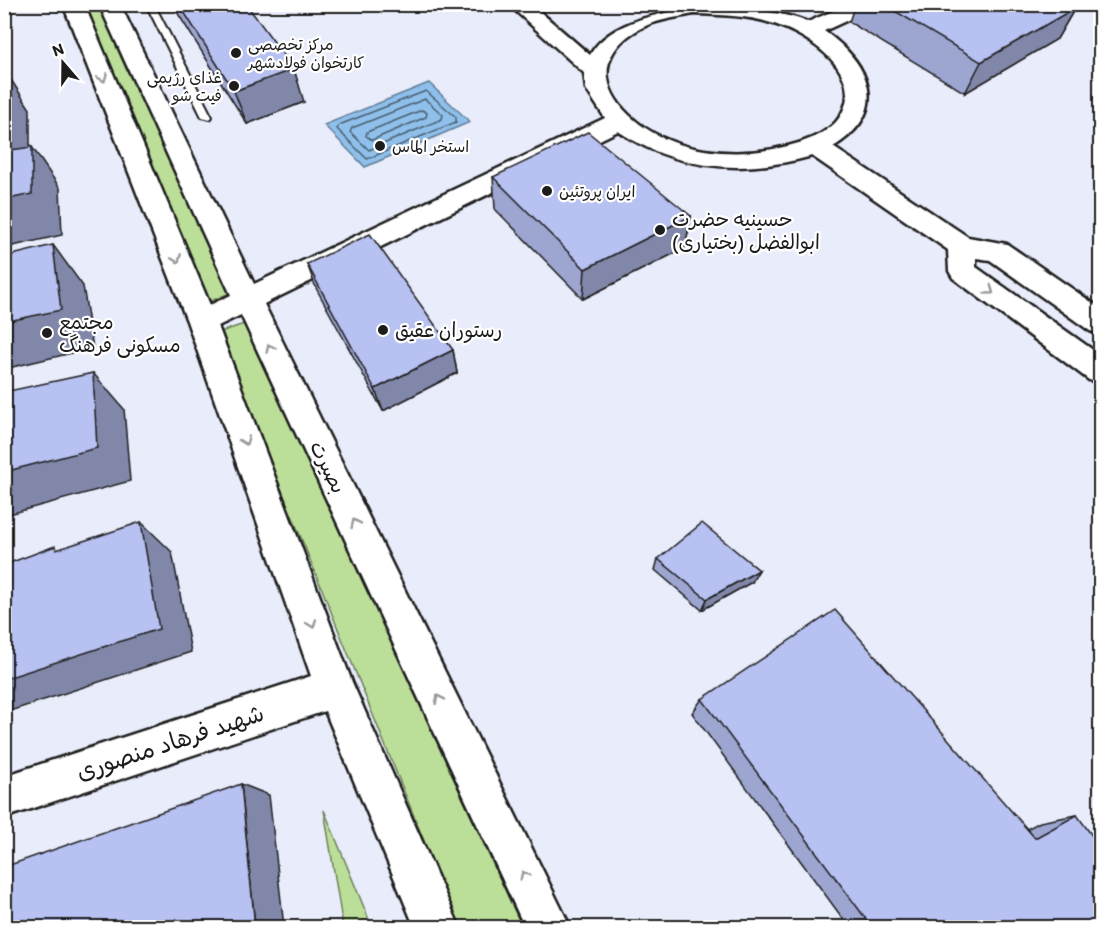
<svg xmlns="http://www.w3.org/2000/svg" width="1105" height="932" font-family="Itim,'Playpen Sans Arabic',sans-serif">
<rect width="100%" height="100%" fill="#e9ecfb"/>
<filter id="ink" filterUnits="userSpaceOnUse"><feTurbulence type="fractalNoise" baseFrequency=".0167" numOctaves="2"/><feDisplacementMap in="SourceGraphic" scale="12" xChannelSelector="R" yChannelSelector="G"/><feConvolveMatrix kernelMatrix="1 2 1 2 8 2 1 2 1" color-interpolation-filters="sRGB"/></filter>
<g filter="url(#ink)">
<!-- green -->
<path fill="#bbdf99" stroke="#6c7e5a" stroke-width="1.5" d="M82,5H99L124,64L232,292L206,303Z
M244,324L522,927H459L218,333Z
M324,810L372,927H343Z"/>
<!-- water -->
<path fill="#8fc0eb" stroke="#617e98" stroke-width="1.5" d="M429,83L470,122L365,167L324,125Z"/>
<g fill="none" stroke-linecap="round" stroke-linejoin="round">
<!-- shore -->
<path stroke="#4a5e6f" stroke-width="1.5" d="M426,91L456,117V122L367,159L337,129L339,125Z
M425,99L443,115L442,119L369,150L350,132L352,128Z
M422,110L427,113L426,117L372,140L366,136L367,132Z"/>
<!-- lane casing -->
<g stroke="#1c1c1c" stroke-width="4">
<path id="lane" d="M146,4H154L212,117L210,119L202,117Z"/>
</g>
<!-- secondary casing -->
<g stroke="#1c1c1c" stroke-width="5">
<path id="secondary" d="M63,4H84L210,305L231,295L99,4H120L254,284L605,118L586,89L584,73L508,4H531L590,55C620,0 753,0 808,22L849,4H877L874,8L824,31C871,64 891,112 833,147L968,237L1007,244L1100,308V334L1090,331L990,260L976,258V267L1100,355V383L1089,380L953,278L949,271L948,250L812,156C744,175 678,171 618,131L264,304L571,928H525L241,315L218,326L352,682L460,928H415L325,711L4,818V776L311,676L187,321ZM694,14C720,15 746,15 771,23C808,34 873,76 836,122C824,135 804,142 788,146C735,159 670,154 629,115C593,80 604,43 650,24C664,19 679,17 694,14Z"/>
</g>
<!-- lane -->
<use href="#lane" fill="#fff" fill-rule="evenodd"/>
<!-- secondary -->
<use href="#secondary" fill="#fff" fill-rule="evenodd"/>
</g>
<!-- wall -->
<path fill="#9da6d0" stroke="#1c1c1c" stroke-width="1.5" d="M172,4H246L304,102L247,124Z
M821,4H843L830,10Z
M855,4H1069L1075,8L1057,39L965,93L849,22Z
M493,177L691,216L685,248L583,299L495,209Z
M307,264L453,350L457,373L383,411L316,288Z
M658,559L752,582L702,610L655,570Z
M702,699L1027,829L1040,822L1077,815L1096,927H849L692,713Z"/>
<!-- shaded-wall -->
<path fill="#8087a9" stroke="#1c1c1c" stroke-width="1.5" d="M831,4H843L830,10Z
M1075,8L1057,39L965,93L981,62Z
M4,69L30,109V170L4,174Z
M294,69L304,102L247,124L234,91Z
M32,147L60,188L62,235L4,248V200Z
M691,216L685,248L583,299L585,269Z
M53,245L83,286L93,348L4,369V322Z
M453,350L457,373L383,411L375,389Z
M93,373L124,409L130,481L6,515L4,514V472Z
M141,522L172,552L191,652L4,713V679Z
M759,570L752,582L702,610L707,599Z
M241,784L269,795L284,927H255Z"/>
<!-- building -->
<path fill="#b7c1f2" stroke="#1c1c1c" stroke-width="1.5" d="M179,4H246L294,69L234,91Z
M883,4H1069L1075,8L981,62Z
M588,132L691,216L585,269L493,177Z
M32,147V194L4,200V151Z
M370,234L453,350L375,389L307,264Z
M53,245L61,310L4,322V257Z
M93,373L97,448L4,472V392Z
M141,522L159,629L4,679V565L55,546L56,550Z
M702,523L759,570L707,599L658,559Z
M835,610L1035,838L1077,815L1101,848V923L1096,927H872L702,699Z
M241,784L255,927H4V867Z"/>
<!-- one-way arrows -->
<defs><path id="oneway-chevron" d="M-2-3.5L2.5 0L-2 3.5" fill="none" stroke-width="1.6" stroke-linecap="round" stroke-linejoin="round" transform="scale(1.5)"/></defs>
<g stroke="#999">
<use href="#oneway-chevron" transform="translate(103 78) rotate(68)"/>
<use href="#oneway-chevron" transform="translate(177 259) rotate(68)"/>
<use href="#oneway-chevron" transform="translate(990 291) rotate(36)"/>
<use href="#oneway-chevron" transform="translate(270 348) rotate(-116)"/>
<use href="#oneway-chevron" transform="translate(245 441) rotate(70)"/>
<use href="#oneway-chevron" transform="translate(355 523) rotate(-116)"/>
<use href="#oneway-chevron" transform="translate(312 624) rotate(70)"/>
<use href="#oneway-chevron" transform="translate(439 699) rotate(-116)"/>
<use href="#oneway-chevron" transform="translate(524 875) rotate(-116)"/>
</g>
</g>
<!-- markers -->
<g fill="#1c1c1c" stroke="#fff" stroke-width="2">
<circle cx="236" cy="53" r="6"/>
<circle cx="234" cy="86" r="6"/>
<circle cx="380" cy="146" r="6"/>
<circle cx="547" cy="191" r="6"/>
<circle cx="660" cy="230" r="6"/>
<circle cx="383" cy="330" r="6"/>
<circle cx="47" cy="333" r="6"/>
</g>
<g text-anchor="middle" dominant-baseline="central" stroke-width="4.5" stroke-linejoin="round" paint-order="stroke">
<!-- far-poi labels -->
<g font-size="16" fill="#1c1c1c" stroke="#fff" text-anchor="start">
<text x="248" y="44">مرکز تخصصی<tspan x="248" dy="18">کارتخوان فولادشهر</tspan></text>
<text x="222" y="77" text-anchor="end">غذای رژیمی<tspan x="222" dy="18">فیت شو</tspan></text>
<text x="392" y="146">استخر الماس</text>
<text x="559" y="191">ایران پروتئین</text>
</g>
<!-- poi labels -->
<g font-size="20" fill="#1c1c1c" stroke="#fff" text-anchor="start">
<text x="672" y="219">حسینیه حضرت<tspan x="672" dy="23">ابوالفضل (بختیاری)</tspan></text>
<text x="59" y="322">مجتمع<tspan x="59" dy="23">مسکونی فرهنگ</tspan></text>
<text x="395" y="330">رستوران عقیق</text>
</g>
<!-- street labels -->
<g font-size="20" fill="#1c1c1c" stroke="#fff">
<text transform="translate(328 467) rotate(64)">بصیرت</text>
</g>
<!-- near-street labels -->
<g font-size="24" fill="#1c1c1c" stroke="#fff">
<text transform="translate(170 742) rotate(-18)">شهید فرهاد منصوری</text>
</g>
</g>
<!-- margin -->
<rect width="1105" height="932" fill="none" stroke="#fff" stroke-width="24"/>
<rect x="12" y="12" width="1081" height="908" fill="none" stroke="#1c1c1c" stroke-width="2" filter="url(#ink)"/>
<!-- north arrow -->
<g transform="translate(63 63) rotate(340)" stroke="#ffffff" stroke-width="4.5" paint-order="stroke">
<path d="M0-4.5L10 22L0 15L-10 22Z" fill="#1c1c1c"/>
<text y="-9" font-size="16" font-weight="bold" text-anchor="middle" fill="#1c1c1c">N</text>
</g>
</svg>
